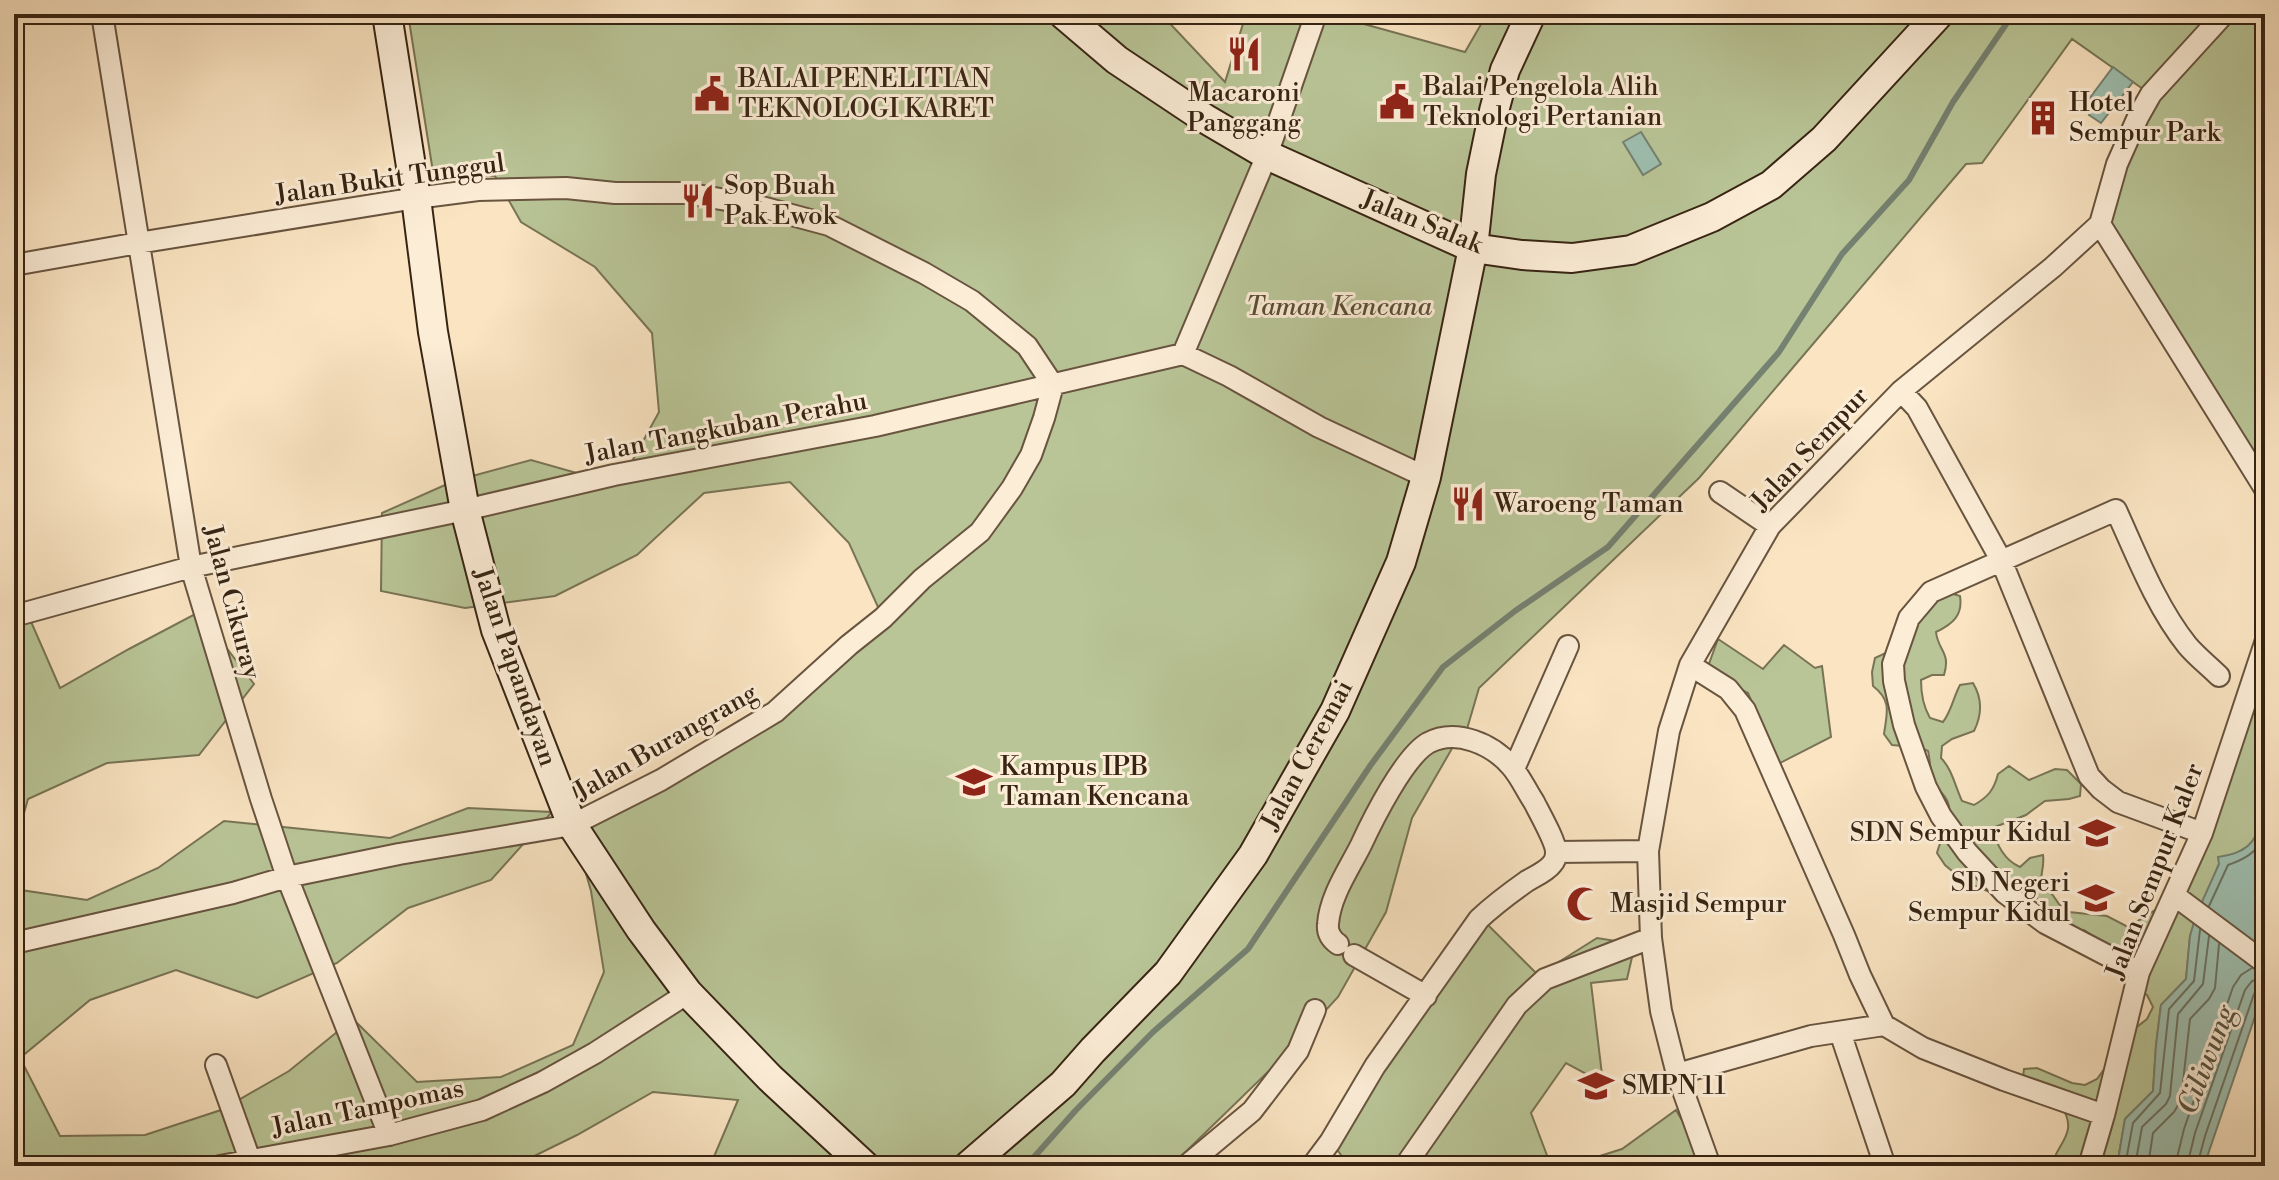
<svg xmlns="http://www.w3.org/2000/svg" width="2279" height="1180" font-family="'Libre Bodoni',serif">
<rect width="100%" height="100%" fill="#fae4c2"/>
<filter id="stains"><feTurbulence type="fractalNoise" baseFrequency=".0025" numOctaves="4"/><feColorMatrix values="0 0 0 0 .2 0 0 0 0 .09 0 0 0 0 .02 0 0 0 .5 -.17"/></filter>
<radialGradient id="worn" r=".72"><stop offset=".6" stop-color="#630" stop-opacity="0"/><stop offset="1" stop-color="#630" stop-opacity=".3"/></radialGradient>
<!-- green -->
<path fill="#b9c597" stroke="#787455" stroke-width="2" d="M408,14H1161L1225,82L1246,14H1354L1353,21L1465,52L1487,14H2265V489L2100,224L2150,94L2072,39L1982,163L1966,164L1699,478L1479,688L1467,729L1458,738L1412,818L1386,912L1338,997L1273,1067L1171,1166H710L738,1100L653,1092L577,1135L514,1166H14V889L87,900L158,868L224,821L390,838L468,808L552,812L491,880L408,908L337,963L257,998L176,970L90,1000L20,1058L60,1136L145,1135L221,1110L289,1071L353,1019L417,1082L501,1077L573,1045L604,972L591,891L572,825L751,726L883,618L849,543L790,482L704,493L637,555L555,596L465,608L381,591L382,513L454,481L531,460L619,485L659,412L652,333L595,267L521,222L495,176L433,172Z
M14,552L25,608L60,688L129,649L199,612L254,684L199,755L107,763L28,799L14,848Z
M1947,592L1960,596C1963,615 1953,624 1936,632C1938,651 1951,652 1944,675H1932L1921,680C1921,695 1923,706 1930,718L1943,722C1952,710 1953,698 1960,685L1973,683C1982,698 1982,715 1974,731L1952,739L1942,746L1941,758C1952,769 1955,786 1962,801L1974,805C1988,797 1994,790 1998,774L2009,766L2029,780L2055,769L2067,770L2081,784L2080,796L2069,799L2045,801L2026,815L1992,828C1997,845 2004,860 2020,867L2030,858L2043,855C2045,868 2039,876 2041,889L2052,894L2059,904L2069,912L2107,916L2128,927L2163,905L2265,647V819L2253,843L2219,864L2190,936L2186,979L2161,1005L2156,1045L2153,1091L2125,1119L2117,1166H2051C2059,1141 2078,1133 2062,1107C2034,1103 2019,1101 2024,1069L2037,1068L2072,1083L2085,1085L2097,1079L2105,1068L2115,1044L2147,1019L2153,1007L2147,995L2136,989L2125,979L2124,965L2106,945L2084,930H2072L2061,925C2052,908 2040,898 2023,890L2019,900L2010,907L1998,901L1990,892L1965,882L1945,865L1937,853C1940,840 1948,829 1949,816C1952,795 1937,794 1932,777C1930,768 1930,759 1928,751C1915,744 1906,747 1892,745L1884,734C1887,712 1892,701 1873,686L1872,672L1875,658L1888,652L1915,616Z
M1718,639L1763,669L1784,645L1815,668L1822,666L1831,737L1778,764L1748,693L1706,672Z
M1483,920L1538,975L1597,938L1635,944L1627,979L1591,983L1603,1083L1566,1063L1531,1113L1551,1166H1349L1328,1137Z
M1676,1110L1709,1166H1568L1622,1149Z"/>
<!-- water -->
<path fill="#9ebfb0" stroke="#758171" stroke-width="2" d="M2113,67L2133,82L2101,123L2089,115L2093,109L2086,103Z
M1641,132L1661,164L1643,175L1623,142Z
M2265,819V987L2204,1166H2117L2125,1119L2153,1091L2156,1045L2161,1005L2186,979L2190,936L2196,915L2219,864L2218,857C2248,853 2252,844 2265,819Z"/>
<g fill="none" stroke-linecap="round" stroke-linejoin="round">
<!-- shore -->
<path stroke="#6a7262" stroke-width="2" d="M2209,906L2228,865C2245,859 2256,853 2265,836
M2125,1166L2133,1123L2160,1093L2169,1009L2194,981L2200,930
M2135,1166L2142,1127L2166,1104L2170,1096L2178,1014L2203,984L2209,936
M2148,1166L2153,1133L2174,1112L2181,1100L2190,1019L2209,999L2215,988L2219,944
M2175,1166L2184,1129L2233,987L2241,975L2252,968
M2187,1166L2195,1133L2245,990L2252,981L2265,978
M2197,1166L2205,1136L2254,994L2258,989L2265,988"/>
<!-- stream -->
<path stroke="#758171" stroke-width="6" d="M1026,1166L1076,1110L1153,1032L1248,949L1370,766L1443,667L1515,611L1608,547L1779,352L1842,254L1909,180L1953,102L2013,14"/>
<!-- street casing -->
<g stroke="#68543f" stroke-width="24">
<path id="street" d="M102,14L191,567L261,799L287,877L389,1135
M2100,224L2265,489
M14,265L138,243L416,198L478,190L566,188L615,193H685L750,204L829,225L924,273L972,301L1027,346L1053,385
M1183,354L1267,155L1316,14
M1901,391L1917,408L2001,560L2089,776L2101,789L2118,802L2202,833
M1720,492L1770,526
M14,616L191,567L465,510L614,475L875,426L1183,354L1229,376L1319,427L1426,477
M1514,769L1568,646
M1556,852L1648,851
M2174,895L2265,963
M14,943L233,893L287,877L399,854L572,825L661,780L775,712L849,645L883,618L922,579L980,532L1012,488L1031,455L1044,418L1053,385
M1354,955L1426,996
M2139,972L2045,923L2005,893L1967,852L1941,816L1926,787L1904,725L1894,681L1893,664L1909,618L1931,592L2116,510C2137,556 2156,606 2187,645C2196,656 2209,666 2219,676
M1884,1025L1923,1048L2004,1080L2104,1115
M1840,1032L1885,1166
M216,1065L250,1160
M1677,1074L1811,1036L1884,1025L1860,975L1844,935L1745,710L1728,689L1690,665
M220,1166L389,1135L482,1110L543,1082L595,1053L688,993
M1186,1166L1252,1111L1298,1051L1315,1010
M1312,1166L1330,1142L1375,1066L1479,919C1494,905 1510,893 1527,881C1534,877 1547,871 1552,864C1555,861 1556,857 1556,852C1556,842 1539,812 1534,802C1526,790 1520,776 1511,766C1492,744 1456,728 1428,743C1404,757 1373,819 1361,845C1349,869 1330,896 1328,924C1327,933 1331,939 1338,944
M1405,1166L1517,1005L1545,979L1651,938
M1710,1166L1677,1074L1661,1011L1651,938L1648,851L1669,731L1690,665L1770,526L1901,391L2053,267L2100,224L2117,164L2138,117L2151,94L2224,14
M2089,1166L2104,1115L2139,972L2202,833L2265,643"/>
</g>
<!-- secondary casing -->
<g stroke="#372413" stroke-width="32">
<path id="secondary" d="M387,14L416,198L433,332L465,510L496,630L572,825L641,930L688,993L770,1078L865,1166
M1063,14L1117,60L1204,118L1267,155L1473,248L1522,255L1572,258L1631,250L1712,217L1771,185L1824,139L1939,14
M968,1166L1063,1084L1093,1050L1168,973L1253,855L1335,711L1401,562L1426,477L1473,248L1481,174L1494,111L1505,70L1531,14"/>
</g>
<!-- street -->
<use href="#street" stroke="#fcedd7" stroke-width="20"/>
<!-- secondary -->
<use href="#secondary" stroke="#fcedd7" stroke-width="28"/>
</g>
<!-- icons -->
<defs>
<g id="restaurant-bare" transform="scale(2.76)"><path d="M-5-6h1v4h1v-4h1v4h1v-4h1v5L-1.5 .5V6h-2V.5L-5-1ZM5-6V6H3V1.5H1.5Q1.5-4 5-6Z" fill="#8f2418" stroke="#fcedd7" stroke-width="2.5" paint-order="stroke"/></g>
<g id="civic-bare" transform="scale(2.76)"><path d="M-.6-6.5H3V-4.5H.6V-3L4-1V1h2V6H-6V1h2V-1L-.6-3ZM-1.2 2.5V6h2.4V2.5Z" fill="#8f2418" stroke="#fcedd7" stroke-width="2.5" paint-order="stroke"/></g>
<g id="building-bare" transform="scale(2.76)"><path d="M-4-6H4V6H1V3H-1V6H-4ZM-2.5-4.3h1.7v1.8h-1.7ZM.8-4.3h1.7v1.8H.8ZM-2.5-1h1.7V.8h-1.7ZM.8-1h1.7V.8H.8Z" fill="#8f2418" stroke="#fcedd7" stroke-width="2.5" paint-order="stroke"/></g>
<g id="university-bare" transform="scale(2.76)"><path d="M0-5L7-2L0 1L-7-2ZM-4 1L0 2.5L4 1V4Q0 6-4 4Z" fill="#8f2418" stroke="#fcedd7" stroke-width="2.5" paint-order="stroke"/></g>
<g id="school-bare" transform="scale(2.76)"><path d="M0-5L7-2L0 1L-7-2ZM-4 1L0 2.5L4 1V4Q0 6-4 4Z" fill="#8f2418" stroke="#fcedd7" stroke-width="2.5" paint-order="stroke"/></g>
<g id="mosque-bare" transform="scale(2.76)"><path d="M3.5-4.9A6 6 0 1 0 3.5 4.9A5 5 0 1 1 3.5-4.9Z" fill="#8f2418" stroke="#fcedd7" stroke-width="2.5" paint-order="stroke"/></g>
</defs>
<g fill-rule="evenodd">
<use href="#restaurant-bare" x="1244" y="54"/>
<use href="#civic-bare" x="712" y="94"/>
<use href="#civic-bare" x="1397" y="102"/>
<use href="#building-bare" x="2043" y="118"/>
<use href="#restaurant-bare" x="698" y="201"/>
<use href="#restaurant-bare" x="1468" y="504"/>
<use href="#university-bare" x="974" y="782"/>
<use href="#school-bare" x="2097" y="833"/>
<use href="#school-bare" x="2096" y="898"/>
<use href="#mosque-bare" x="1584" y="904"/>
<use href="#school-bare" x="1596" y="1086"/>
</g>
<g text-anchor="middle" dominant-baseline="central" stroke-width="6" stroke-linejoin="round" paint-order="stroke">
<!-- poi labels -->
<g font-size="26" fill="#372413" stroke="#fcedd7" text-anchor="start">
<text x="738" y="79">BALAI PENELITIAN<tspan x="738" dy="30">TEKNOLOGI KARET</tspan></text>
<text x="1423" y="87">Balai Pengelola Alih<tspan x="1423" dy="30">Teknologi Pertanian</tspan></text>
<text x="1244" y="93" text-anchor="middle">Macaroni<tspan x="1244" dy="30">Panggang</tspan></text>
<text x="2069" y="103">Hotel<tspan x="2069" dy="30">Sempur Park</tspan></text>
<text x="724" y="186">Sop Buah<tspan x="724" dy="30">Pak Ewok</tspan></text>
<text x="1494" y="504">Waroeng Taman</text>
<text x="1000" y="767">Kampus IPB<tspan x="1000" dy="30">Taman Kencana</tspan></text>
<text x="2071" y="833" text-anchor="end">SDN Sempur Kidul</text>
<text x="2070" y="883" text-anchor="end">SD Negeri<tspan x="2070" dy="30">Sempur Kidul</tspan></text>
<text x="1610" y="904">Masjid Sempur</text>
<text x="1622" y="1086">SMPN 11</text>
</g>
<!-- street labels -->
<g font-size="26" fill="#372413" stroke="#fcedd7">
<text transform="translate(390 179) rotate(-8)">Jalan Bukit Tunggul</text>
<text transform="translate(1422 222) rotate(22)">Jalan Salak</text>
<text transform="translate(726 428) rotate(-11)">Jalan Tangkuban Perahu</text>
<text transform="translate(1810 449) rotate(-47)">Jalan Sempur</text>
<text transform="translate(232 602) rotate(75)">Jalan Cikuray</text>
<text transform="translate(515 667) rotate(71)">Jalan Papandayan</text>
<text transform="translate(666 742) rotate(-30)">Jalan Burangrang</text>
<text transform="translate(1307 755) rotate(-62)">Jalan Ceremai</text>
<text transform="translate(2155 871) rotate(-69)">Jalan Sempur Kaler</text>
<text transform="translate(368 1108) rotate(-12)">Jalan Tampomas</text>
</g>
<!-- park labels -->
<g font-size="26" font-style="italic" fill="#584c34" stroke="#fcedd7">
<text x="1339" y="307">Taman Kencana</text>
</g>
<!-- water labels -->
<g font-size="28" font-style="italic" fill="#565242" stroke="#fcedd7">
<text transform="translate(2207 1060) rotate(-69)">Ciliwung</text>
</g>
</g>
<!-- margin -->
<rect width="2279" height="1180" fill="none" stroke="#fae4c2" stroke-width="48"/>
<rect x="16" y="16" width="2247" height="1148" fill="none" stroke="#372413" stroke-width="4"/>
<rect x="24" y="24" width="2231" height="1132" fill="none" stroke="#372413" stroke-width="2"/>
<rect width="100%" height="100%" filter="url(#stains)"/>
<rect width="100%" height="100%" fill="url(#worn)"/>
</svg>
